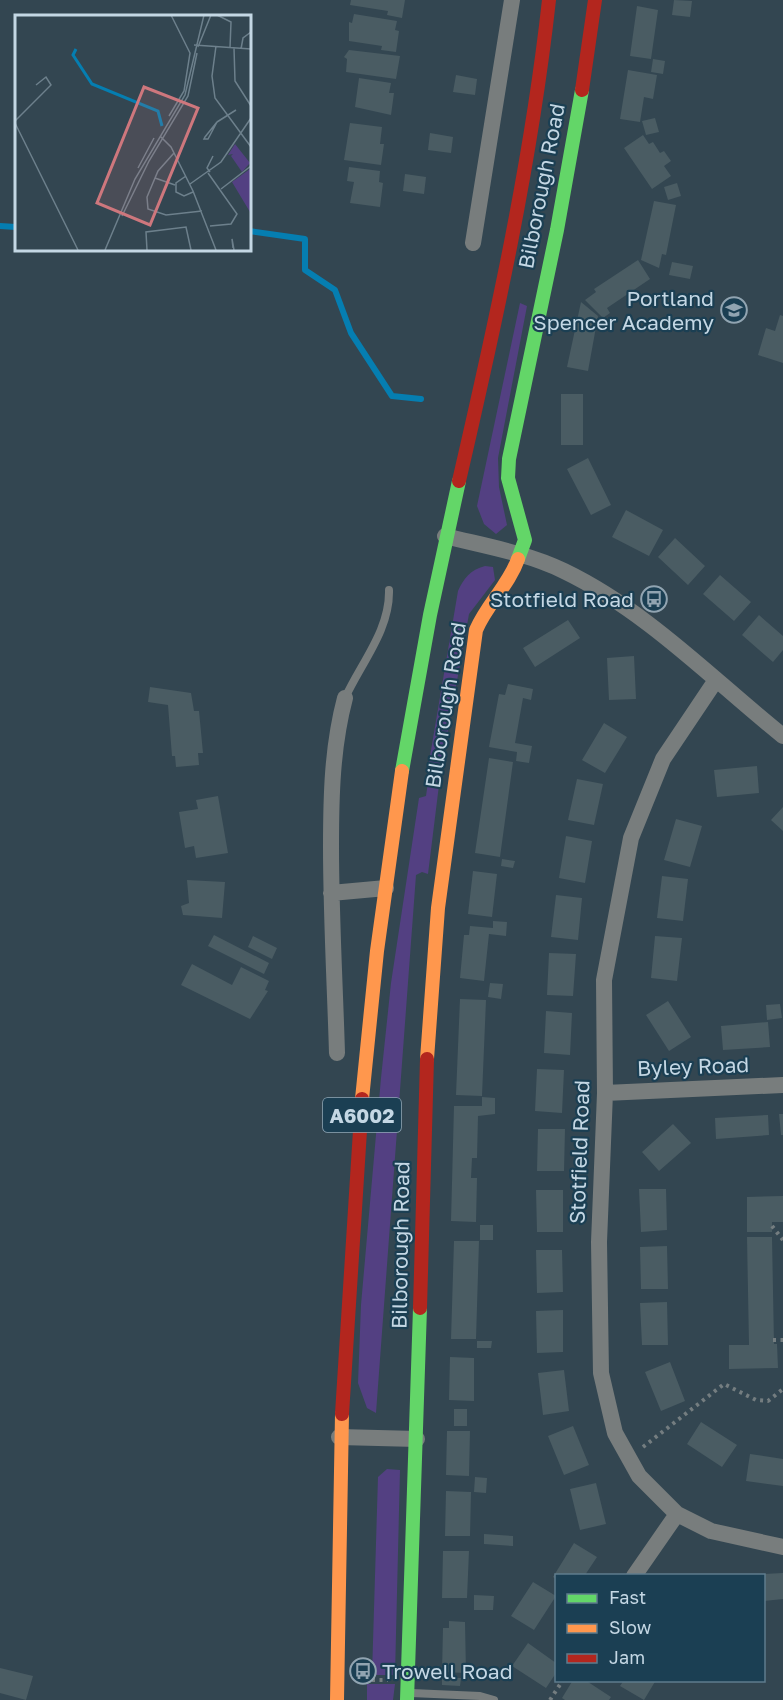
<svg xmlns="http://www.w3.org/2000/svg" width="783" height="1700" font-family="'Golos Text',sans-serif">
<rect width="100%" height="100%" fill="#334651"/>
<!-- green -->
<path fill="#534082" d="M520,303L527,306L498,458L499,487L507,525L496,534L484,524L477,506Z
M485,566L493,567L495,580L469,614L441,770L428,768L458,591C464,578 470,570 485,566Z
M429,775L440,777L428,874L422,872L416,875L376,1413L367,1408L358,1383L361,1305L381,1078L391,983L419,798L426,796Z
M387,1469L400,1470L395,1675H372L378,1477Z
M367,1684H395L393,1700H367Z"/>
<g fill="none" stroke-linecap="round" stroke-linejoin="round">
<!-- stream -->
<path stroke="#057eb1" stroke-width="6" d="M0,226L16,227
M249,231L305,239V270L335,290L351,333L392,396L421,399"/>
</g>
<!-- building -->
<path fill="#4a5c63" d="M351,0H405L402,18L387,15L388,11L350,5Z
M674,0L692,1L690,17L672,15Z
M637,6L658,10L651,59L630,56Z
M354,14L397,21L395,30L399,31L396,52L381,50L382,46L349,41V22L352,23Z
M349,50L400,56L396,79L346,72L347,59L344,57Z
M653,59L665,61L663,74L651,72Z
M628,70L657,75L653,99L644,97L640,122L620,119Z
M456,75L477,79L475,95L453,92Z
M359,78L391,83L389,93H394L391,115L355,107Z
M655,118L659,132L646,135L642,121Z
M350,123L382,127L380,144H384L381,165L344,160Z
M430,133L453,137L451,153L428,150Z
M643,135L649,144L653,142L660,153L664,151L671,161L664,166L671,176L652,189L624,148Z
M349,167L380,171L379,182L383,183L380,207L350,203L354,182L347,181Z
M405,174L426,177L424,194L403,191Z
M677,183L681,196L668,200L664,187Z
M654,201L676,205L666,255L662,254L659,268L641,260Z
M638,260L650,279L607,308L610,313L603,318L585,300L596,292L594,289Z
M672,262L693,266L690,279L669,275Z
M581,302L598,316L588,371L567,367Z
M780,315L783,316V363L758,355L766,328L775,331Z
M561,394H583V445H561Z
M588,458L611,505L591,515L567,469Z
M626,510L663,530L649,556L612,537Z
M675,538L705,566L688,585L658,557Z
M720,575L751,602L734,621L703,594Z
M759,615L783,636V650L773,662L742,635Z
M568,620L580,638L535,667L523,648Z
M634,656L636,699L609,700L607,658Z
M508,684L533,689L531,700L523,698L515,743L532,746L529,763L516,761L517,752L489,747L499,694L505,695Z
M150,687L191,693L194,711H199L203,753H198L199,765L176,767L175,756H172L168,705L148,702Z
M604,723L627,737L605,773L582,760Z
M489,758L513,762L500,857L475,853Z
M757,766L759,793L717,797L714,770Z
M577,779L603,784L594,825L568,820Z
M218,796L228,853L196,858L194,846L185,848L179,812L198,809L196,800Z
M783,807V831L771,820Z
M676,819L702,826L690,867L664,860Z
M566,836L592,841L585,883L559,878Z
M502,859L515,861L513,868L501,866Z
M473,871L497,874L492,917L468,914Z
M662,876L688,879L683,921L657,918Z
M187,880L225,882L222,918L183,915L181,906L189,903Z
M556,895L582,898L578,940L551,937Z
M493,921L507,922L506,936L489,934L484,981L460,978L464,935H469L470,926L493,928Z
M214,935L269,963L264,974L208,946Z
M253,936L277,948L272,959L248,947Z
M655,936L682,938L677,981L651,978Z
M549,953L576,954L573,996L547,995Z
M192,964L232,985L241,967L269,981L265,990L268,991L250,1019L181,985Z
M490,983L503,984L501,999L488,997Z
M460,999L486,1000L482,1096L456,1095Z
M668,1001L691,1037L669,1051L646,1015Z
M780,1004L782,1018L767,1020L766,1005Z
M546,1011L572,1013L570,1055L544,1053Z
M768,1022L770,1047L723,1050L721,1026Z
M537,1069L564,1070L562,1113L535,1111Z
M482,1097L495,1098V1114L478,1116L477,1158H472L471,1178H477L476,1222L451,1221L454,1106H482Z
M779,1114H783V1135H781Z
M768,1115L769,1135L716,1139L715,1118Z
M673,1124L691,1143L659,1171L642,1152Z
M538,1129H565L564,1171H537Z
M639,1189H666L667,1230L641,1232Z
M536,1190H563V1232H537Z
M783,1196V1222H772V1232H747V1197Z
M480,1225H493V1240H480Z
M747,1237H772L774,1344H777L778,1368L729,1369V1345H749Z
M454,1241H479L476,1339H451Z
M667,1246L668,1289H641L640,1247Z
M536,1250H562L563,1292L537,1293Z
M667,1302L668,1345H642L640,1303Z
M563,1310V1352L537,1353L536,1311Z
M477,1341H492L491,1348H477Z
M450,1357L474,1358V1401L449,1400Z
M670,1362L685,1401L661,1411L645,1372Z
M564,1370L569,1411L543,1415L538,1373Z
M454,1409H467V1426H454Z
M701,1422L737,1445L722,1467L687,1444Z
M573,1426L589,1465L564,1475L548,1436Z
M447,1431H470L469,1476L446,1475Z
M750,1454L783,1459V1486L746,1481Z
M475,1477L487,1478L486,1493L474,1492Z
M596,1483L606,1524L580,1530L570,1489Z
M446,1491L471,1492L470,1536H445Z
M484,1534L513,1536V1546L484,1544Z
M574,1543L597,1557L585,1575H556V1579L553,1577Z
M443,1551H469L467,1598H442Z
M783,1573V1599L764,1601V1574Z
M533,1582L556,1596L534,1630L511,1616Z
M474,1595L494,1596L493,1610H474Z
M449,1621L465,1622L466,1673L442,1672L443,1628H449Z
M528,1643L556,1663V1673L546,1688L512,1666Z
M0,1668L33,1676L26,1700L0,1693Z
M442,1677L461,1678L460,1686L442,1685Z
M573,1680H585L611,1697L609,1700H565L562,1698Z
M624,1680H656L644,1700L620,1686Z"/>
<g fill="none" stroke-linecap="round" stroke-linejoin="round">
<!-- path -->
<path stroke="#747d80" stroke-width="4" stroke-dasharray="3 4.5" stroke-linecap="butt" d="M772,1226L783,1240
M773,1340H783
M643,1447L724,1384L756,1400L768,1401L783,1389
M367,1670V1680H388
M550,1700L563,1680"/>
<!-- lane -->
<path stroke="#787d7d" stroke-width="8" d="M345,698C361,663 390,630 389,590
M411,1693L480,1696L494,1700"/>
<!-- street -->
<path stroke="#787d7d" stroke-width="16" d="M473,243L512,0
M445,536C485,546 527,553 564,571C647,611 712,679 783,736
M716,680L663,759L631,838L604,980L605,1093L599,1242L601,1373L615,1433L639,1476L677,1514L711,1531L783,1547
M331,893L386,888
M337,1053C335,985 331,916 331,847C331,797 332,747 345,698
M605,1093L783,1085
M339,1437L417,1439
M634,1576L677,1514"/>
<!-- fast -->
<path stroke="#63d668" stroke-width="14" d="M518,559L525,540L508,478L509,459L557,230L582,90
M402,771L430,615L459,481
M407,1700L420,1308"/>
<!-- slow -->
<path stroke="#ff974d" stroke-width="14" d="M427,1059L438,908L476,630C487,604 509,585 518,559
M362,1099L377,951L402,771
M337,1700L342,1414"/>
<!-- jam -->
<path stroke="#b3261e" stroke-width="14" d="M582,90L595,0
M459,481C496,321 531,163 549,0
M420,1308L427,1059
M342,1414L362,1099"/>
</g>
<!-- icons -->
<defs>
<g id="school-ring" transform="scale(1.35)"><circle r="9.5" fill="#1b3f53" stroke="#91a4b1" stroke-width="1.5"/><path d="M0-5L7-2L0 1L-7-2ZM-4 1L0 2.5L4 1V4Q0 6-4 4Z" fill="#91a4b1"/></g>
<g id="bus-ring" transform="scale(1.35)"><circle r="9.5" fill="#1b3f53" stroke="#91a4b1" stroke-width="1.5"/><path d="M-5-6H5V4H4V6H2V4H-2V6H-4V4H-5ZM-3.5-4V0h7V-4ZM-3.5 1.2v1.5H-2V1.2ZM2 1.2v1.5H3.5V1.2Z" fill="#91a4b1"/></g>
</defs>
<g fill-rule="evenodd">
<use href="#school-ring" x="734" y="310"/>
<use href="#bus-ring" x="654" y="599"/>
<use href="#bus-ring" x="363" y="1671"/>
</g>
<g text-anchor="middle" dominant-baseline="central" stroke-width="4.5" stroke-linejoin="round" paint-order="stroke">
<!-- shield labels -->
<rect fill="#1b3f53" stroke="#91a9b8" stroke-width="1.5" x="323" y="1098" width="78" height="34" rx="4.5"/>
<g font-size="20" font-weight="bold" fill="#c4d7e4">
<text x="362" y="1115">A6002</text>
</g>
<!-- street labels -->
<g font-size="21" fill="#c4d7e4" stroke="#1b3f53">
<text transform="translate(541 186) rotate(-79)">Bilborough Road</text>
<text transform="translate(445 705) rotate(-81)">Bilborough Road</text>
<text transform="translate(693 1066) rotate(-2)">Byley Road</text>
<text transform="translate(579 1152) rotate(-88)">Stotfield Road</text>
<text transform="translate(400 1245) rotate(-89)">Bilborough Road</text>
</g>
<!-- poi labels -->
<g font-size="21" fill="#c4d7e4" stroke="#1b3f53" text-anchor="end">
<text x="714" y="298">Portland<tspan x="714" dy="24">Spencer Academy</tspan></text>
<text x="634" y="599">Stotfield Road</text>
<text x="382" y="1671" text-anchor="start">Trowell Road</text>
</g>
</g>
<!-- overview -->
<g transform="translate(15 15)">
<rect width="236" height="236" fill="#334651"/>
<path d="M220,129L235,148L227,157L216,141L218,139L213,140ZM235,154V197L217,167Z" fill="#534082"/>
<path fill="none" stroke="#057eb1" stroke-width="3" d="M61,34L58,40L77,69L143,96L147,111"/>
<path fill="none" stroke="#6d808c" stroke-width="1.5" d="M202,0L216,7L215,33M179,30L236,34M201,31L197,61L200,83L236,132M183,32L196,0M219,33L220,66L236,91M226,34L228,23L236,17M154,101L169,76L175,38L156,0M0,106L36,70L31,62L21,70M202,107L193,124H189L190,122ZM202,107L221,95M0,108L63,235M145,121L156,132L178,176L201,235M159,138L143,156L132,182L133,194L151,200L187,196M123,153L139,123M195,157L192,153L198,141M193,158L222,199L216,209L195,211M171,161L161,168V177L169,181L178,177M140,163L160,170M175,169L206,147L236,103M206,174L236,151M107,201L134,146L173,81L182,38M218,233L217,224L219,235M90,235L120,164L170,80L189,0M132,235L131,217L171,212L176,235"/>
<path fill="#ce777d" fill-opacity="0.15" stroke="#ce777d" stroke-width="3" d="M129,72L183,93L135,210L82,188Z"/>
<rect width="236" height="236" fill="none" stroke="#c4d7e4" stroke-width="3"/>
</g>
<!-- legend -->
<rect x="555" y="1574" width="210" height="108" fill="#1b3f53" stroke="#5f7c8d" stroke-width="1.5"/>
<rect x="567" y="1594" width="30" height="9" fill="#63d668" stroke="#5f7c8d" stroke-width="1.5"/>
<text x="609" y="1604" font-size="18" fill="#c4d7e4">Fast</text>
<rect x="567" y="1624" width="30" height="9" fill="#ff974d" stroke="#5f7c8d" stroke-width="1.5"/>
<text x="609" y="1634" font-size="18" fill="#c4d7e4">Slow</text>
<rect x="567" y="1654" width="30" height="9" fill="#b3261e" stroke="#5f7c8d" stroke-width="1.5"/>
<text x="609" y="1664" font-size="18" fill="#c4d7e4">Jam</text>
</svg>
